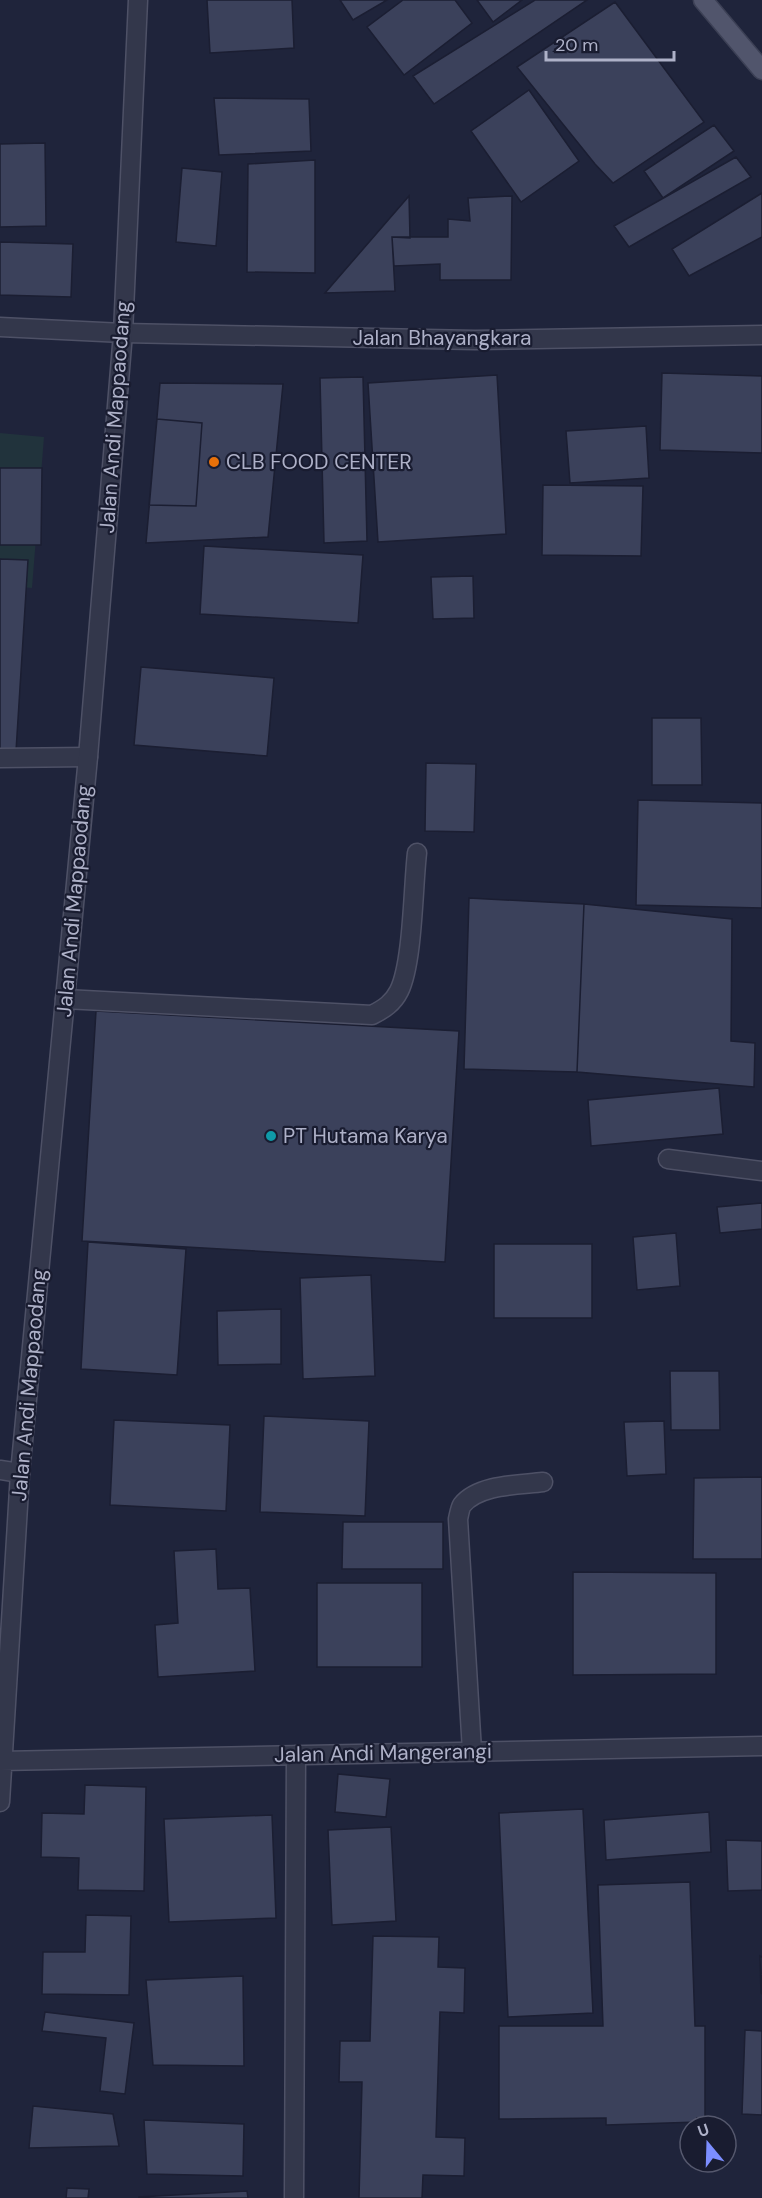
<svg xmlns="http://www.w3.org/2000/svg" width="762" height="2198" font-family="'DM Sans',sans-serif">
<rect width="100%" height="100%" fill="#1f243b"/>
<!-- green -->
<path fill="#21333c" d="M0,433L44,437L32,588L0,585Z"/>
<!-- building -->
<path fill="#3b415b" stroke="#1b1e32" stroke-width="1.5" d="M207,0H292L294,48L210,53Z
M340,0H387L353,20Z
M403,0H455L472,23L404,75L367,27Z
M477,0H522L493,22Z
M535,0H587L434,104L413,76Z
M615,2L704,122L613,183L595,164L517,67Z
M529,90L579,161L521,202L471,131Z
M214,98L309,99L311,151L219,155Z
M714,125L734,151L663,198L644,171Z
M45,143L46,226L0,227V144Z
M736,157L751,177L629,247L614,226Z
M315,160V273L247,272L248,164Z
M182,168L222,172L216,246L176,242Z
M762,193V237L689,276L672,249Z
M409,196L410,238L392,237L395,291L325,293Z
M512,196L511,280H440V264L394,266L392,237H448V219L470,221L468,198Z
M0,242L73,244L71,297L0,295Z
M662,373L762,376V453L660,450Z
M497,375L506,534L378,542L368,383Z
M363,377L367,541L324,543L320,378Z
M160,383L283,384L268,537L146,543Z
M157,419L202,423L196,506L149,505Z
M646,426L649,478L570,483L566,431Z
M0,468H42L41,545H0Z
M543,485L643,486L641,556L542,555Z
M204,546L363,555L358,623L200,614Z
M0,559L28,560L16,751L0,750Z
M473,576L474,618L433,619L431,577Z
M141,667L274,678L267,756L134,745Z
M652,718H701L702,785H652Z
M426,763L476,764L474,832L425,831Z
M638,800L762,803V908L636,905Z
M469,898L584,904L577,1072L464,1069Z
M584,904L732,919L731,1041L755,1043L754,1087L577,1072Z
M96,1011L459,1031L445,1262L82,1241Z
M719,1088L723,1134L591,1146L588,1100Z
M762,1203V1229L720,1233L717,1207Z
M676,1233L680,1286L637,1290L633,1237Z
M88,1242L186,1249L177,1375L81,1369Z
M494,1244H592V1318H494Z
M371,1275L375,1376L303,1379L300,1278Z
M281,1309V1364L218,1365L217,1311Z
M670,1371H719L720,1430H671Z
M264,1416L369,1421L365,1516L260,1512Z
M114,1420L230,1425L226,1511L110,1505Z
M664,1421L666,1474L627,1476L624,1422Z
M762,1477V1559H693L694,1478Z
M343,1522H443V1569H342Z
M216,1549L218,1589L250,1588L255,1671L158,1677L155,1625L178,1623L174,1551Z
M573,1572L716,1573V1674L573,1675Z
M317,1583H422V1667H317Z
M338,1774L390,1779L386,1817L335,1812Z
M85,1785L146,1787L144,1891L78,1890L79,1858L41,1857L42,1813L84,1814Z
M583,1809L593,2013L508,2017L499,1813Z
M709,1812L711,1852L606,1860L604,1820Z
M272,1815L276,1918L169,1922L164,1819Z
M391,1827L396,1921L332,1925L328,1830Z
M726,1840L762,1841V1890L728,1891Z
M690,1882L695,2026H705V2119L697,2118L698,2122L606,2125V2118L499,2119V2026H603L598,1885Z
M86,1915L131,1916L129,1995L42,1994L43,1952H85Z
M373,1936L439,1937L438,1967L465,1968L464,2013L440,2012L436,2137L465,2138L464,2176L423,2175L422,2198H359L362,2082H339L340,2041H370Z
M760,1956L762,1957V1994L761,1993Z
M243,1976L244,2066L153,2065L146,1980Z
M45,2012L134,2023L125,2094L100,2091L106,2038L42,2031Z
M745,2030L762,2031V2115L742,2114Z
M33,2106L113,2114L119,2146L29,2148Z
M144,2120L244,2124L243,2176L147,2174Z
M67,2188L89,2189L88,2198H66Z
M247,2191L248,2198H139V2197Z"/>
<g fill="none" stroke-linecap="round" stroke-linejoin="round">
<!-- service casing -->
<g stroke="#4e5166" stroke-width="21">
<path id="service" d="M294,2198L296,1755"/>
</g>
<!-- minor casing -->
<g stroke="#4e5166" stroke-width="21">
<path id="minor" d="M0,327L123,333L475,340L762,335
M0,758L88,757
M65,999L372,1015C384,1009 393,1003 399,991C413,963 413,887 417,853
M668,1159L762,1171
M0,1470L20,1473
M472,1751L458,1519C459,1515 460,1508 462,1505C479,1484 520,1485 543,1482"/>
</g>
<!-- tertiary casing -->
<g stroke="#4e5166" stroke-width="21">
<path id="tertiary" d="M0,1761L762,1746
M0,1802L20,1473L88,757L123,333L138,0"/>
</g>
<!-- primary casing -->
<g stroke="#3c4055" stroke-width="21">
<path id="primary" d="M703,0L762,70"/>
</g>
<!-- service -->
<use href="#service" stroke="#33374b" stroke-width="18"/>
<!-- minor -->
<use href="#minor" stroke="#33374b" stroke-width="18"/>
<!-- tertiary -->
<use href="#tertiary" stroke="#33374b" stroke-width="18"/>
<!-- primary -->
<use href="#primary" stroke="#51556c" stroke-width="18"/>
</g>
<!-- markers -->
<circle fill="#e8710a" stroke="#191c30" stroke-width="2" cx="214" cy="462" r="6"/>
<circle fill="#0f9aa8" stroke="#191c30" stroke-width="2" cx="271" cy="1136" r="6"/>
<g text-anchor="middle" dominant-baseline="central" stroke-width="4.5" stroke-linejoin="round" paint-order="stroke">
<!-- street labels -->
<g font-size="21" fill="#aeb1c8" stroke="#191c30">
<text x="442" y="338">Jalan Bhayangkara</text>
<text transform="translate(115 417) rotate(-86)">Jalan Andi Mappaodang</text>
<text transform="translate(74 901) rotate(-85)">Jalan Andi Mappaodang</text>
<text transform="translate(29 1385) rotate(-85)">Jalan Andi Mappaodang</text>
<text transform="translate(383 1753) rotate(-1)">Jalan Andi Mangerangi</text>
</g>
<!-- poi labels -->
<g font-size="21" fill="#aeb1c8" stroke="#191c30" text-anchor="start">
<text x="226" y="462">CLB FOOD CENTER</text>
<text x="283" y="1136">PT Hutama Karya</text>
</g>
</g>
<!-- north arrow -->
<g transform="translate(708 2144) rotate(341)"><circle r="28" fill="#191c30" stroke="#55586d" stroke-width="1.5"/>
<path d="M0-4.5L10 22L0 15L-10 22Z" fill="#7c8eff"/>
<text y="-9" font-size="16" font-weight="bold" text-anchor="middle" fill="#aeb1c8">U</text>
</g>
<!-- scale -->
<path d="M546 51v9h128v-9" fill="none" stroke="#aeb1c8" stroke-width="3"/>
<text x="555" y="51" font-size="18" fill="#aeb1c8" stroke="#191c30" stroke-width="4.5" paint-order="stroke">20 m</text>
</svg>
